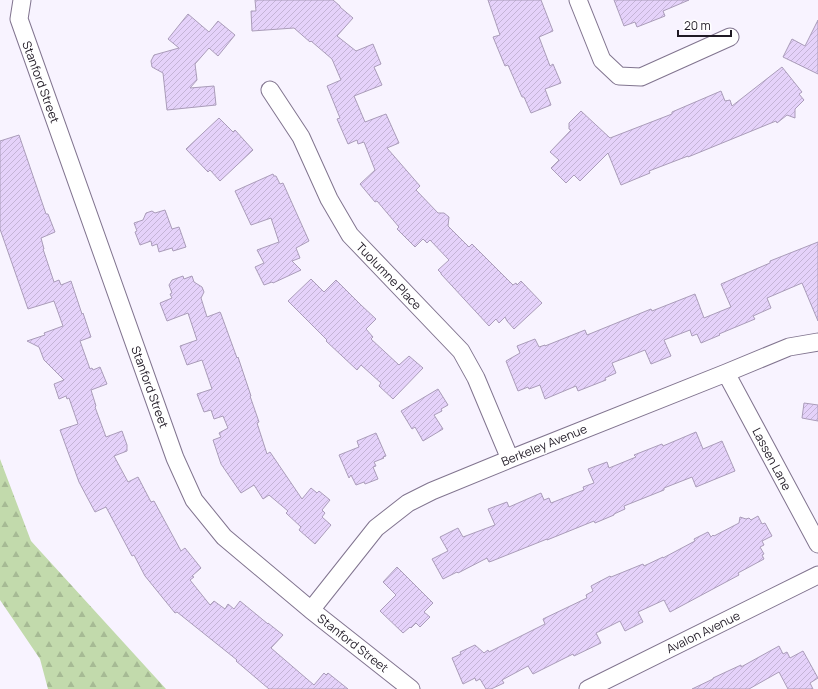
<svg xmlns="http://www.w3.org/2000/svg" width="818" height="689" font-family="Manrope,sans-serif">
<defs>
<pattern id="forest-firs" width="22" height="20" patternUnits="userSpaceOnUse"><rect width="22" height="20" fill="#c2daac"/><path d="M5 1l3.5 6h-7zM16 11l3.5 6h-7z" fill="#a6ba94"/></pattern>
<pattern id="building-hatch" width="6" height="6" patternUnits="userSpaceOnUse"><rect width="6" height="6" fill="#e5d2fa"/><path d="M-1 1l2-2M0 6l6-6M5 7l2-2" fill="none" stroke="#c4b4d6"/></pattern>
</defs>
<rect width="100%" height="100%" fill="#f8f3ff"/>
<!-- forest -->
<path fill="url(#forest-firs)" d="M0,459L31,541L166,689H48L40,659L0,600Z"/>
<!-- building -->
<path fill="url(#building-hatch)" stroke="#aa9cb9" d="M255,0H333L340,6V7L353,18L337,36L356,51L373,44L381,64L374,67L382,85L354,96L365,122L386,114L399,143L387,148L420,186L416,190L438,213H444L449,217L448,226L469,247L472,244L513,285L516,283L517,285L521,281L542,303L514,329L507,321L505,317L499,323L496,319L489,326L441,274V273L438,270L449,260L430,240L427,243L423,239L415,247L397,229L399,227L377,201L375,202L360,184L375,170L364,142L358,144L357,140L348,144L337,119L340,118L327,86L341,80L332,59L311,41L310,42L294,28L252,31L251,11H256Z
M488,0H541L553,31L539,37L550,66L553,64L561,83L545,89L551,105L531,113L524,97H522L508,65L505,66L493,37L500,35Z
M614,0H689L663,11L665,16L637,27L635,22L624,26Z
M188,14L209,32L218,21L235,35L218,56L209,48L195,64L197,80L190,88L214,86L216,105L167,110L163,73L152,67L151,61L154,55L179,48L168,39Z
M818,20V74L783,57L792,39L805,46Z
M782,67L802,92L799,94L804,100L795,109V118L787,115L777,123L776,121L688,157V156L649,171L650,173L621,185L608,153L580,181L574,175L566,183L551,168L559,160L550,152L571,130L569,129V123L581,111L610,138L672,114V112L721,91L725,101L730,100L732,106Z
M219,118L233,132L235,130L253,150L220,181L210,170L208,172L186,149Z
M19,135L46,214H48L55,232L41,238L44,249H43L54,282L59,280L61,285L71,281L82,314L83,313L91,337L80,341L90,369L92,368L93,370L100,367L107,384L91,390L96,406L95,407L106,437L122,431L127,445V451L114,456L128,482L138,477L151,502L154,501L181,551L185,548L201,568L192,576L194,577L190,580L210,605L214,601L225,609L228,604L234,609L240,601L268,624V623L283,635L271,648L314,685L324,673L326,675L328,673L348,689H269L236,661L237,660L177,612L175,613L145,576L134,555L132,556L106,507L95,512L79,482L60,430L78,424L69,398L67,399L66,396L59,399L54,384L64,380L44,360L39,347L27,341L45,335L44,333L63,326L54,301L28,309L0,229V141Z
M273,174L274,176H276L280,184L283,183L309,241L296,248L300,258L292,261L301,270L273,283L272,282L264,285L255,267L264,263L257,250L279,242L271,218L251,225L235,191Z
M165,210L172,229L179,227L186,247L173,251L172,248L159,252L157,244L152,246L151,241L140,245L135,232L137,231L134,223L143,220L146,213L152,211L155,213Z
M818,242V321L802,283L767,298L771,308L753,316L755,319L719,334L720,335L701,343L697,334L692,336L690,330L664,340L671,356L651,364L645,350L612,363L616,373L605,378L606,380L578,391L576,386L545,399L540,385L529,389L528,387L518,391L506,361L520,353L517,346L535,339L539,347L545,345V346L585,330L587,335L651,309L652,311L695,294L704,318L731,307L721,284L770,263V261Z
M183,276L184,279L192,276L194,282L202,287L204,292L201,298L207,317L220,312L221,314L237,358L238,357L251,396H250L259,422L257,423L267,454L270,452L302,499L311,488L317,493L319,491L330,500L322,510L325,513L322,517L331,525L315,544L299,530L301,527L286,513L288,511L269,495L263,499L254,485L241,493L221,464L213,440L221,437L219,433L228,428L223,416L214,419L211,410L204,412L197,394L212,389L202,360L187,365L180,346L197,340L188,313L167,321L160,303L172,298L170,294L172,293L169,285L172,280Z
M311,279L324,292L336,280L361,305L376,319L366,329L373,337L371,339L399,365L409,356L423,368L393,399L379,386L381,383L361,365L357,370L326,341L327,340L288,301Z
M438,389L448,405L441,409L442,411L434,415L443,429L423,441L415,427L412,429L401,411Z
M804,403L818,405V421L802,418Z
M696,432L703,449L722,441L735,471L696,487L692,477L664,488V490L624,506L625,509L614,514V515L595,523L594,521L547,540V539L492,561L489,562L487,558L458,573L457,572L443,579L432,559L448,551L440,537L458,528L463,537L495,525L488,509L507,502L509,507L541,493L544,500L549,498L551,503L584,490L583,487L594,483L588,469L607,462L609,468L636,457L634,455L662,444L663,446Z
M376,433L386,456L383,457L384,458L374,462L376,466L373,467L378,479L365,484L364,482L356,485L351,475L349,478L339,455L359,447L357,441Z
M758,516L762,524L765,523L772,536L762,541L764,545L760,547L764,554L762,555L764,559L738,573L739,575L670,612L664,600L638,612L643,622L625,631L620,621L596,633L601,643L574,656L573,654L533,674L528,666L502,680L504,683L491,689H486L480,679L476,681L475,678L463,684L452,658L461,654L460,652L475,645L484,653L488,650L489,652L545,624L543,619L587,598L586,595L593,591L591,586L610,576L611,577L643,564L644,566L663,557V558L695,541L694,539L708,532L711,537L713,535L714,536L739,523L740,517L746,519L749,518L751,520Z
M397,567L433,603L424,612L430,617L420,627L416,623L411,628L410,627L403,633L380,611L396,595L383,582Z
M779,646L783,654L787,652L790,658L803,651L818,678L810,683L813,689H788L779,672L749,689H692L713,679V678L741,665V667Z"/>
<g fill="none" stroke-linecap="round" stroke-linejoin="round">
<!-- street casing -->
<g stroke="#81748f" stroke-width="19">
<path id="street" d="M22,0L19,19L175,458L194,500L224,537L311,610L411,689
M578,0L602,60L619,76L641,77L730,37
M270,90L301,137L329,199L350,235L461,351L476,378L510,459
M726,373L818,544
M311,610L376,528L408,503L432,491L510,459L726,373L789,347L818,342
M588,689L818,575"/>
</g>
<!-- street -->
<use href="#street" stroke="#fff" stroke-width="17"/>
</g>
<g text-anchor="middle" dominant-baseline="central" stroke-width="3.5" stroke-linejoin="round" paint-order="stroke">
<!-- street labels -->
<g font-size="12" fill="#201a25" stroke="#fff">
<text transform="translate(41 82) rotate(70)">Stanford Street</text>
<text transform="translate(389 276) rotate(46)">Tuolumne Place</text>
<text transform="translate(150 387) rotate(70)">Stanford Street</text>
<text transform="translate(544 445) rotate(-22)">Berkeley Avenue</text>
<text transform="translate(772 459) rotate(62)">Lassen Lane</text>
<text transform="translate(703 632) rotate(-26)">Avalon Avenue</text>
<text transform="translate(353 643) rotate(38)">Stanford Street</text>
</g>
</g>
<!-- scale -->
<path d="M678 30v6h53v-6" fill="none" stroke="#201a25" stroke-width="2"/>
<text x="684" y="30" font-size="12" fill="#201a25" stroke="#ffffff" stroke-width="3" paint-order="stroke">20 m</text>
</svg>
